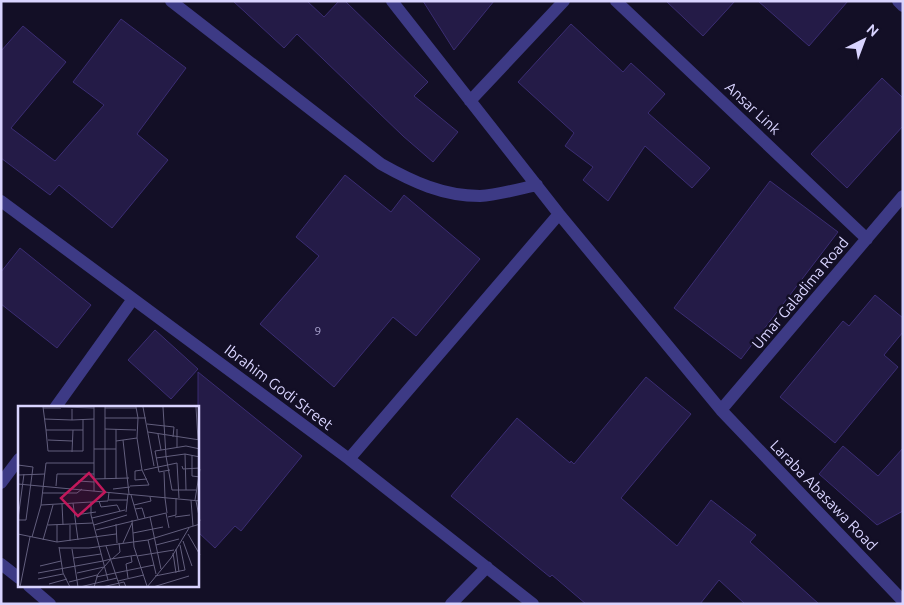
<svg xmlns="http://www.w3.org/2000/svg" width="904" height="605" font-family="Ubuntu,sans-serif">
<rect width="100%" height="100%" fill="#130f26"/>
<!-- building -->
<path fill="#241b47" stroke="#3b2d73" d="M233,1H307L324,17L339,1H345L428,82L414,96L458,132L433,162L403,136L297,34L284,48Z
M423,1H494L454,50Z
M666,1H735L703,36Z
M758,1H848L809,46Z
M121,19L186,68L137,134L168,160L112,228L59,185L50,195L1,158V51L23,26L66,62L11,128L55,161L104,105L73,82Z
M571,24L623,72L631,63L665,94L648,113L710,168L692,188L645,146L608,201L583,180L593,167L565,146L574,133L518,82Z
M882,78L903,98V126L847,188L811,154Z
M345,175L391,212L404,195L480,259L416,336L393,317L334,387L260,324L319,256L296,237Z
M770,181L838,232L741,359L674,308Z
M20,248L91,305L57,348L1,304V272Z
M875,295L903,318V332L884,355L898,367L835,443L780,397L843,321L849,326Z
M155,330L198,369L171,399L128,360Z
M198,372L302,456L241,531L235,526L215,548L198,532Z
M646,377L691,414L621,498L677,546L711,500L756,535L750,542L819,604H745L719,580L700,604H586L552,575L550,577L451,496L517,418L570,463L571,461L574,464Z
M843,446L878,476L903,448V511L877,525L819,474Z"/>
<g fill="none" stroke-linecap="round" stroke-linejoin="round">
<!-- minor -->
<path stroke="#3d3a85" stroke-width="12" d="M171,1L381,164C413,182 443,196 480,196C498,195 519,189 537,185
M392,1L559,214L721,410L903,601
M616,1L867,239
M898,1L903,6
M470,101L564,1
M1,201L349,459L533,604
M55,408L133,299
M721,410L903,196
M349,459L559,214
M1,483L19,459
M1,564L19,578
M29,586L50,604
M451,604L487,567"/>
</g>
<g text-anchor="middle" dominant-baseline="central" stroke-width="5" stroke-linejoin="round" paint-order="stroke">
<!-- number labels -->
<g font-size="12" fill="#aca6d1">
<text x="318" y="330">9</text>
</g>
<!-- street labels -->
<g font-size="15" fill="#d9d4ff" stroke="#130f26">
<text transform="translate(753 108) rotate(43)">Ansar Link</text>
<text transform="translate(800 293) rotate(-50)">Umar Galadima Road</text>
<text transform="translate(279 387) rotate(37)">Ibrahim Godi Street</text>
<text transform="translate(824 495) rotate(46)">Laraba Abasawa Road</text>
</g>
</g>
<!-- overview -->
<g transform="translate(18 406)">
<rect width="181" height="181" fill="#130f26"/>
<path fill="none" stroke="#625e7d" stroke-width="1" d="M25,1L28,24M43,1L76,2M76,1V85M118,1L120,12H128M125,1L136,60M145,1L148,50L154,84H178M178,1L180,34M25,2H43M87,2H118M54,3V14L76,13M87,12H120L119,32L98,35M26,13L54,14M65,14V45H30L28,24H65M129,18L156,21L155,31M87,23L118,24M98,23V73M159,23V41M130,26L182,34M140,28L143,44M30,34L54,35M105,34L111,88M76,43H98M54,46L55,24M167,48L168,84M174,49V70L182,71M138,52L167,48L182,51M0,59L15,61L8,114H0M164,60L165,63L182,62M124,64L117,65V74L129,73M126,64L159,57L161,92M152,64L141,66L137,45L168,40L182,43M146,66L147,92M0,69L27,68M76,73L111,72M87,73V1M60,75L76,76M0,78L182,95M38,80L39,68H76M112,80L131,79L124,64L119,32M95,83L112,81M25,87H59L64,83M113,89L120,113M147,92L149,107M91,94H109M173,94L175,120M177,94L182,63M81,95L83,101L99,99L102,105M178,95L182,115M73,96V109L85,155L93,153M55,97L60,134M44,98L45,119M23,99L90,95L91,86M116,99L133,95L132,91M117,103L124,102L127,112M108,106L110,88M57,109L78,106M132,111L143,163M150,111L158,109V92M157,111L172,109M74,112L107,104M0,113L6,68M114,114L116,141L129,180M98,118L99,137M30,119L75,117M52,119V135M76,119L109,109M78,124L148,107L151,122M115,127L145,121M0,128L39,136L98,128M170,128L182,149M14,131L23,99L28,57H76M25,134L35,99M130,134L138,168M165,135L174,160M39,136V119M105,137L114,117M138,139L161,133M88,140L102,181M41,141L45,167L52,181M41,142H71L130,134L182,118M54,143L60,181M158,143L161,166M155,147L158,167M119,150L156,144M56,152L83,148M94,153L102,146L101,137M22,160L43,155M20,167L85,155L90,174M59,167L86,161M137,170L167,164L162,139M78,171L136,159M110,172L108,158L114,156L113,150M20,173L45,168M100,175L126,169M51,176L79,169M31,178L49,173M2,181L12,131M62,181L99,172M76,181L80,168L93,153L119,149M84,181L106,176L108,181M129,181L153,152L171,122M135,181L171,170"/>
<path fill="#c2185b" fill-opacity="0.15" stroke="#c2185b" stroke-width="2.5" d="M71,67L87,86L60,110L43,92Z"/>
<rect width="181" height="181" fill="none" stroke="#d9d4ff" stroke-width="2.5"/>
</g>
<!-- border -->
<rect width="904" height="605" fill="none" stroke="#d9d4ff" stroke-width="5"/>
<!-- north arrow -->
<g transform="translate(864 40) rotate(42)" stroke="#130f26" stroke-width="4" paint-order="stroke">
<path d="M0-4L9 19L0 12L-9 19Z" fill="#d9d4ff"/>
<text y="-8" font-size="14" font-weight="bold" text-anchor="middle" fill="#d9d4ff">N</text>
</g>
</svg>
